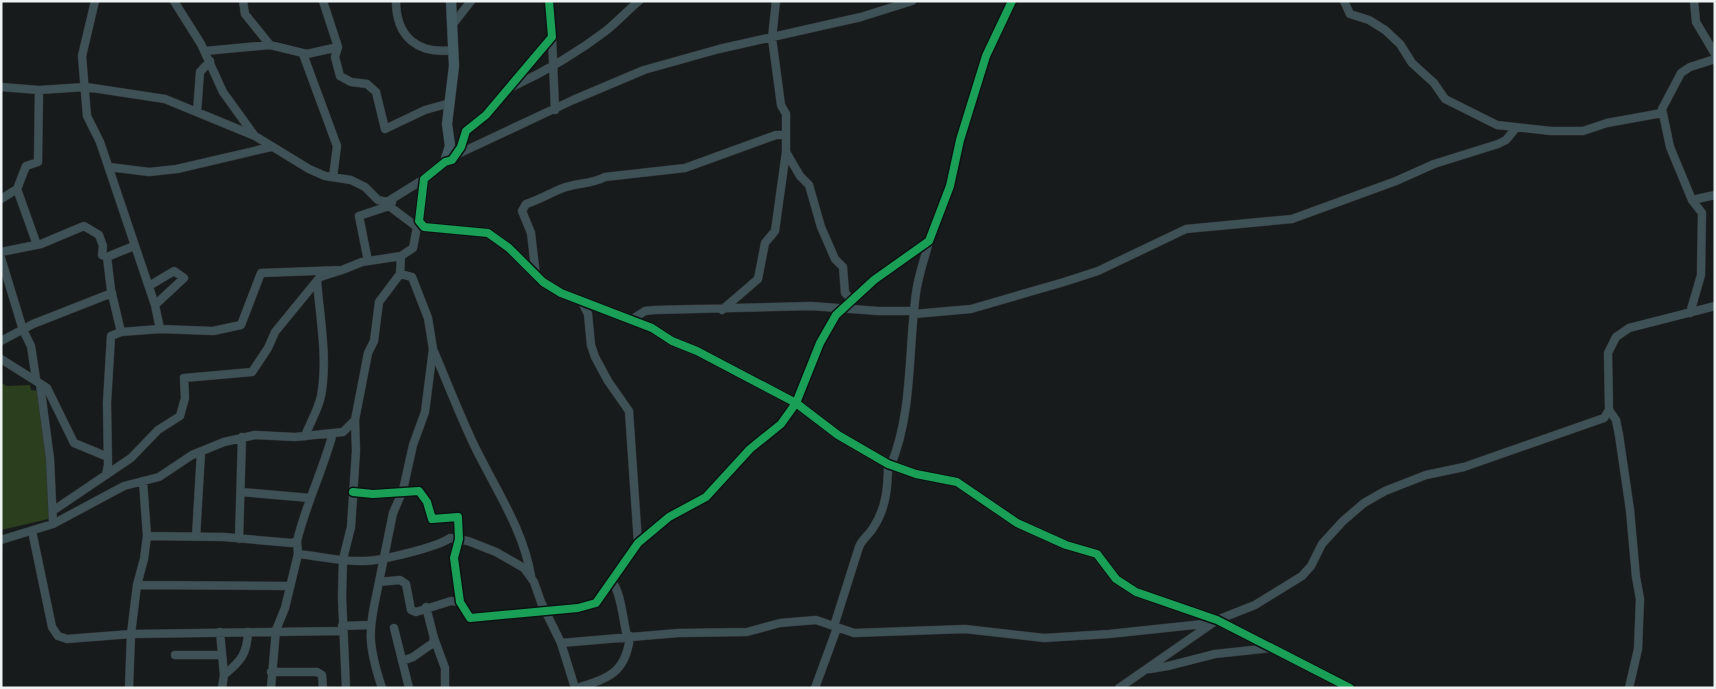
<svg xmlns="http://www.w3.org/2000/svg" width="1716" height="689" font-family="Inter,sans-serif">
<rect width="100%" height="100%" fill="#171b1b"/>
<!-- green -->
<path fill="#2b3e1e" d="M1,383L7,386L30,385L31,390L45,392L57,517L1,530Z"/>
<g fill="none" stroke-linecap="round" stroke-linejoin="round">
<!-- street casing -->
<g stroke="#323434" stroke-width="9">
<path id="street" d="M95,1L82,56L87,116L100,142L155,305
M174,1L201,44L223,92L254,135
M243,1L245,14L270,45
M323,1L338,47L335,57L340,76L351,82L367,84L376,92L385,129L425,110L450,103
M396,1C396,37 418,55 454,50
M1344,1L1350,14L1369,20L1385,30L1400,44L1412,63L1434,83L1445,99L1497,125L1551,131H1583L1607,123L1662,113
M1694,1L1696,22L1715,54
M453,24L471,1
M552,37L555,110
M205,51L270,45L307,54L338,47
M303,54L337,146L333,177
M1,87L39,90L86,87L165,99L255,136L309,169L325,176L351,180L365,187L378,200L387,202L424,179
M512,87C546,71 577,53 607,30C618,21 628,10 639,1
M197,112L200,72L210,61
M786,152L800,176L809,185L821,227L835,259L843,267L845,293L852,300
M458,154L573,100L644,70L719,49L861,17L912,1
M445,162L452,160L458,154L466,131L486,115L552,37L549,1
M109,167L149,172L177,169L271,147
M17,189L37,245
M1,199L17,189L26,166L38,162L39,90
M1692,200L1715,195
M389,206L417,227
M1,252L41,244L84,226L99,235L103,246L102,255L107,257L111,290L121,332L111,336L107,403L108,465L106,475
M107,257L134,246
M1,258L23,330L31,346L36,379
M368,261L359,216L389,206L392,202
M400,274L412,277L428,318L433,349L425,412L413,445L403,490L393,513L379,582L400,580L406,584L411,610L416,612L451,601L460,602
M536,276L531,233L522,211L526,204C539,200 550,193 563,188C577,183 592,184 605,177L685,168L776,135H786
M149,286L174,271L184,278L155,305L160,329L213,331L241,325L261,273L342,270L362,262L401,256
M581,300L588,314L591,345L595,357L608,381L629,411L638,543
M722,310L758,279L765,243L775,231L786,152V114L781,105L772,38L776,1
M1690,313L1701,275L1702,213L1692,200L1670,147L1662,109L1681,73L1690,67L1715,59
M914,314L971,309L1064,282L1098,271L1186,229L1292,219L1396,181L1434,164L1498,144L1506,140L1516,128
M631,320L645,311L655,310L811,306L878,311H914
M121,332L160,329
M1,341L33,324L112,293
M433,349C447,382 460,416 475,447C496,490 523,529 531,576
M1,359L47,388L74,443L108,457
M40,384L50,459L53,524
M1609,410L1616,420L1619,435L1630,510L1636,577L1640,599L1638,649L1629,688
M305,436C310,423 318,410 321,396C328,359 320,319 317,281
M891,465C913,411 908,351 916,293C918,276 925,258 929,241
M241,492L310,498
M353,492L373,494L419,491L427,502L432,519L458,517L459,539L454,558L460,602L470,618L578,608L596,603L638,543L669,517L706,497L750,449L781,424L796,403L820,343L836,315L874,280L929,241L950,186L960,140L986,56L1012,1
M54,510L131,458L158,430L180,416L185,398L184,378L252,372L268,348L275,332L320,277L342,270
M32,531L52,627L58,636L67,639L131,634L342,631
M147,536L224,537L292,543L297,541C306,504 323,470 333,433
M196,537L201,452
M239,539L242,437
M1,540L53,524L124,486L159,477L192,455L224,442L255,435L295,437L343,432L355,420L368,353L374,341L379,302L400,274L401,256L413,248L417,227L421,225
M297,541L298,554C319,556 342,562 364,561C380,561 438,547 450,538L468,541L496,552L524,568L534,582L541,602L561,643L575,688
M379,582C369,630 366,640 382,688
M612,582C621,591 623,621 627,636
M137,585L290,586
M342,626L370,625
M834,626L859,547C862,539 869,535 873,528C886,509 888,487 888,464
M394,628L409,688
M220,632L224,675
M434,638L445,668V688
M561,643L678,633L747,632L780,623L816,620L854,633L965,629L1044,638L1109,634L1213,623
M175,655H222
M402,661L413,657L433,643L434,638L426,607
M1150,669L1168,666L1215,654L1271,648
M271,672H317L322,675L323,688
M129,688L131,634L137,585L144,559L147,536L143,481
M222,688L224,675C241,661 247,654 248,632
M271,688L276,630L285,608L298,554
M346,688L342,597L343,559L351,527L356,451L355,420
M577,688C609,678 626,673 630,636
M815,688L837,628
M1119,688L1217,620L1255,605L1302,576L1311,566L1322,544L1343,521L1364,503L1385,491L1426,475L1464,467L1604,418L1609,410L1608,353L1616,337L1629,328L1715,306"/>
</g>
<!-- secondary casing -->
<g stroke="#323434" stroke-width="11">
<path id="secondary" d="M451,1L454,66L447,124L450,146L445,162L424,179L419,221L424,227L488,233L509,248L543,282L561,293L652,328L672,341L697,351L796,403L838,435L888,464L916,474L957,482L1017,523L1066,545L1097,554L1116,579L1136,592L1217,620L1350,688"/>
</g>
<!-- street -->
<use href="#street" stroke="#3d5156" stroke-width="8"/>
<!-- secondary -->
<use href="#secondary" stroke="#425b62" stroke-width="10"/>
<!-- cycleway casing -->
<g stroke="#0c1413" stroke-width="11">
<path id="cycleway" d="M549,1L552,37L486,115L466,131L461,147L452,160L445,162L424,179L419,221L424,227L488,233L509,248L543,282L561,293L652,328L672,341L697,351L796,403L838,435L888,464L916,474L957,482L1017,523L1066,545L1097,554L1116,579L1136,592L1217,620L1350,688
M353,492L373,494L419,491L427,502L432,519L458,517L459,539L454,558L460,602L470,618L578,608L596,603L638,543L669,517L706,497L750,449L781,424L796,403L820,343L836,315L874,280L929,241L950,186L960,140L986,56L1012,1"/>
</g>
<!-- cycleway -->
<use href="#cycleway" stroke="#1a9f57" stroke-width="8"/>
</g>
<!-- border -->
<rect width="1716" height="689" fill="none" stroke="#edf2f2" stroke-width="5"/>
</svg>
